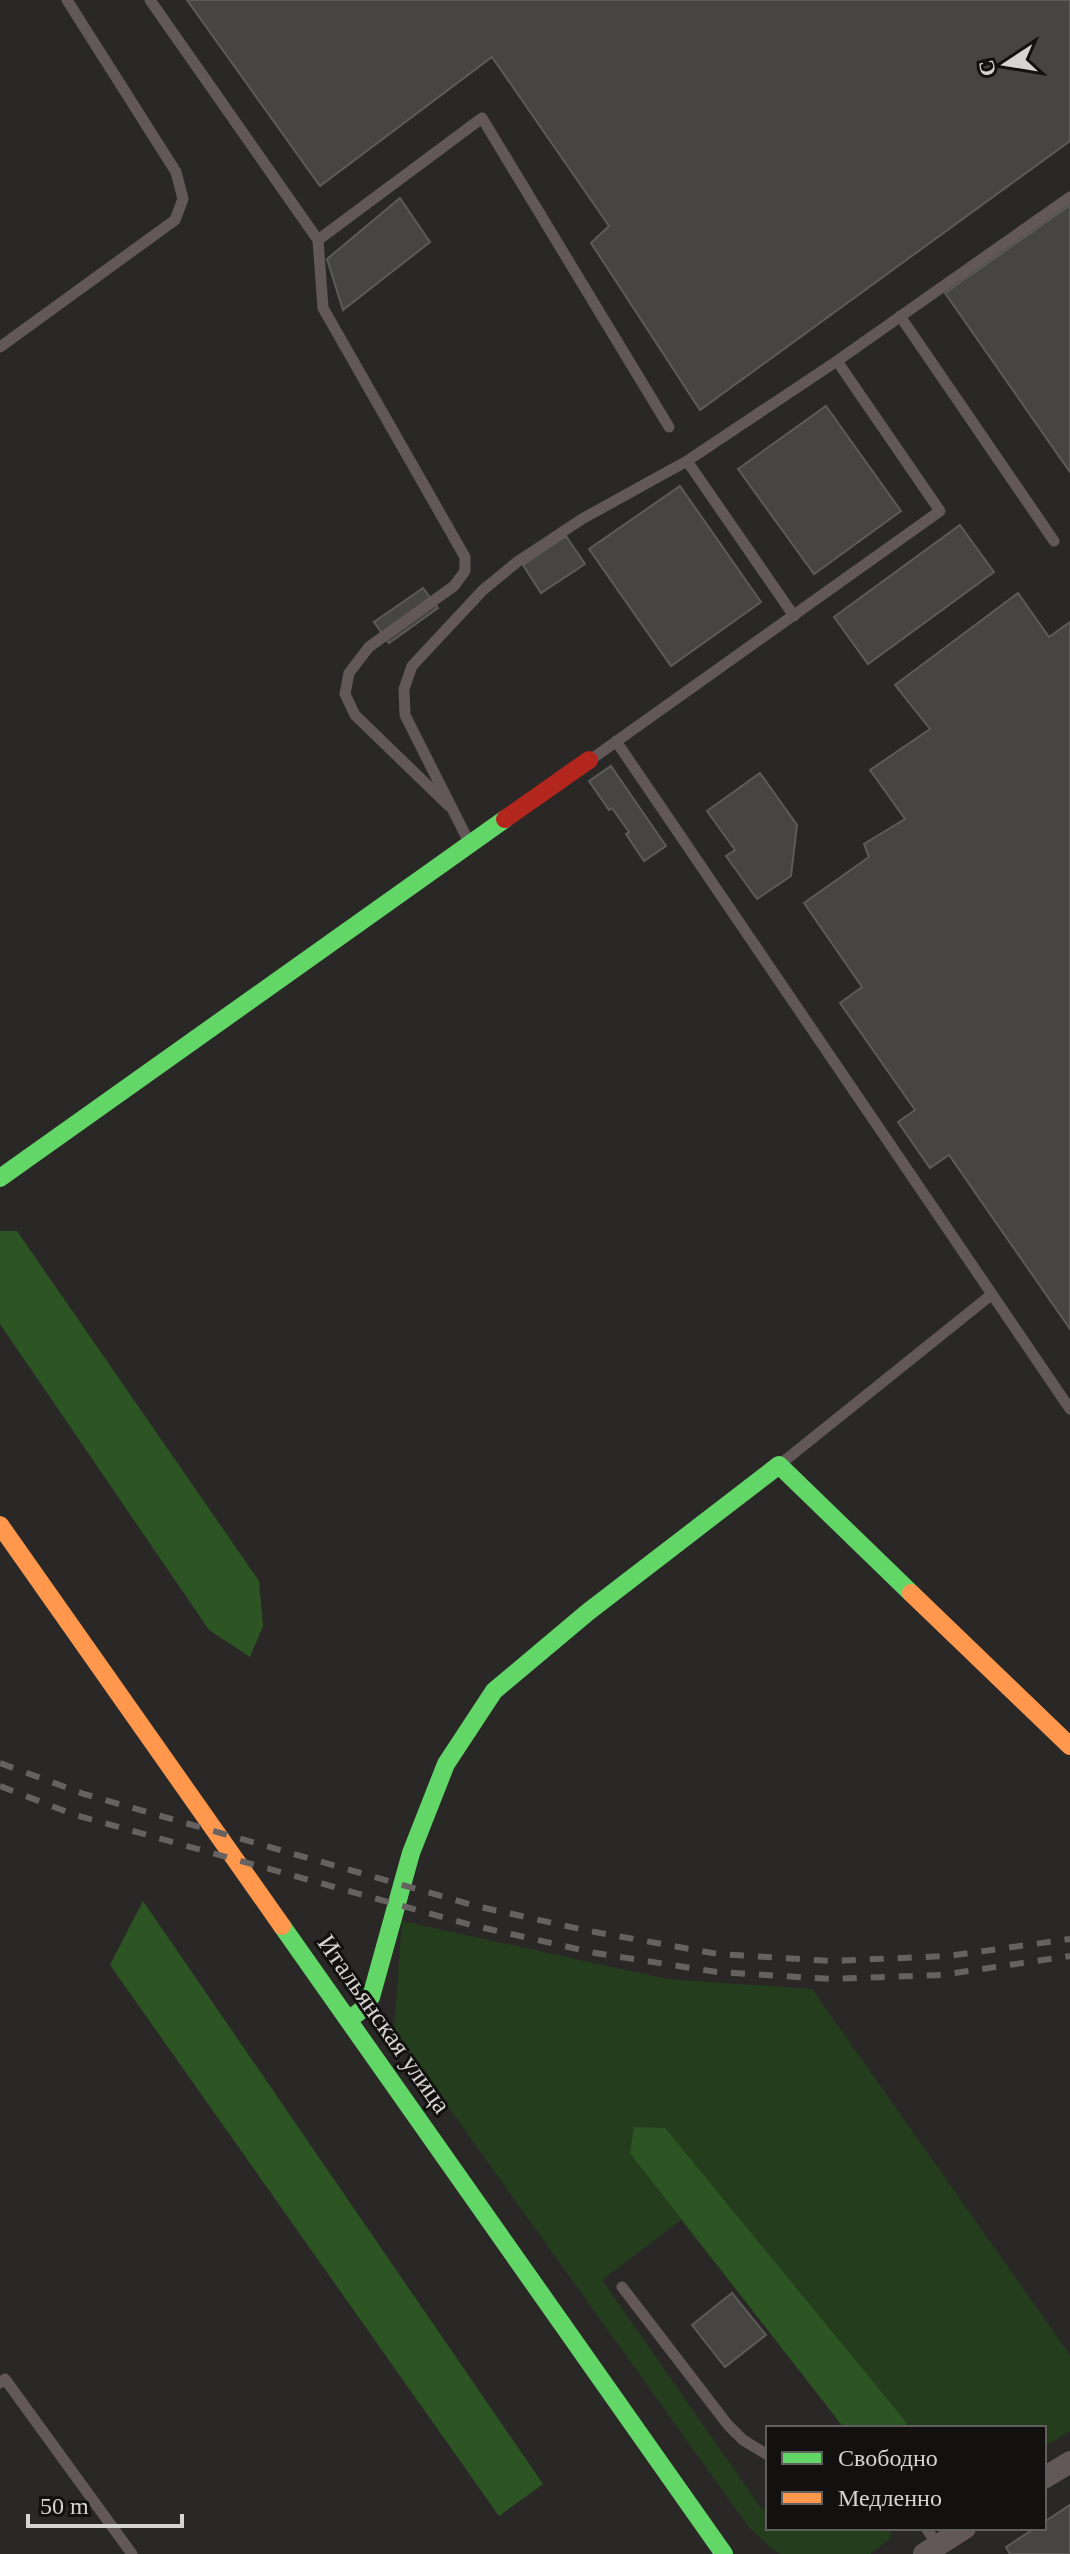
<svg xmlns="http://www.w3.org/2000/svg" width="1070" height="2554" font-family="'Times New Roman',serif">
<rect width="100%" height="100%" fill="#2a2827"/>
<!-- green -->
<path fill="#243e1d" d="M402,1921L667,1979L812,1989L1070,2355V2431L1044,2447V2428H846L681,2220L602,2280L761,2508L768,2511V2528H890L891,2538L870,2554H780L770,2547L748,2526L394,2031Z"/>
<!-- forest -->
<path fill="#2d5524" d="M0,1231H17L259,1581L263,1626L250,1657L209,1630L0,1324Z
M143,1901L543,2484L499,2516L110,1965Z
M634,2127L665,2128L906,2422V2428H844L630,2153Z"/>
<!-- building -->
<path fill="#464544" stroke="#5c5b5a" stroke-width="2" d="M187,0H1070V141L700,410L591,243L609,226L492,57L320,186Z
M400,198L430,242L343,310L327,259Z
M1070,205V472L945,293Z
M826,406L901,511L814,574L738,469Z
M680,486L761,602L671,666L589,549Z
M960,525L994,572L868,664L834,617Z
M566,536L585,564L541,593L523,565Z
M423,588L438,608L389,643L374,622Z
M1018,593L1049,637L1070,622V1329L949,1155L930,1168L898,1122L915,1110L840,1003L862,987L804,903L869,857L864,844L905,819L870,770L930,729L895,685Z
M611,766L666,846L644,861L626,834L629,832L612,808L609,810L589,781Z
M760,773L797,825L791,876L757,899L726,856L735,850L707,811Z
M732,2293L766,2335L725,2367L692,2325Z
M1070,2505V2554H1010L1006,2547L1035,2528H1044V2522Z"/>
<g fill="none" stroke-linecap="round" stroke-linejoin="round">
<!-- lane -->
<path stroke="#635858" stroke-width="11" d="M150,0L318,240L323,308L465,557V571L454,586L369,647L349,673L345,694L355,715L449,806
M318,240L482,118L669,427
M900,316L1054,541
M0,347L175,220L183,199L176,172L67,0
M687,461L794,616
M616,741L1070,1409
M593,758L940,511L837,361L1070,197
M469,842L405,715L404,689L412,666L483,590L517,562L582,519L687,461L837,361
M783,1462L991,1295
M622,2287L728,2425L743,2440L768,2455
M0,2383L5,2379L132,2554
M926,2528L939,2547"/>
<!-- street -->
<path stroke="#635858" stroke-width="22" d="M1044,2478L1070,2462
M924,2554L965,2528"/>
<!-- fast -->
<path stroke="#63d668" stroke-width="18" d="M0,1178L505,819
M282,1926L724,2554
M350,2019L364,2008L371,1997L411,1853L446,1764L494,1691L588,1612L779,1465L911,1593"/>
<!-- slow -->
<path stroke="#ff974d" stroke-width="18" d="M0,1525L282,1926
M911,1593L1070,1746"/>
<!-- jam -->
<path stroke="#b3261e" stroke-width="18" d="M505,819L589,760"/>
<!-- rail -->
<path stroke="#676262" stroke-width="6" stroke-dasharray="14 14" stroke-linecap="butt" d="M0,1763L84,1794L476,1906L589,1931L718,1954L831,1961L948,1956L1070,1939
M0,1786L75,1815L471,1925L595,1953L717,1972L831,1979L941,1975L1070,1956"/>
</g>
<g text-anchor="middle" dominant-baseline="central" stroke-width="6" stroke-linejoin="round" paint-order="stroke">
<!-- street labels -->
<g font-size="26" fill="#d6d4d3" stroke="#121110">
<text transform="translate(384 2024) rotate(55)">Итальянская улица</text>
</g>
</g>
<!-- legend -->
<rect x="766" y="2426" width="280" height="104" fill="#121110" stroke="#605f5e" stroke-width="2"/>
<rect x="782" y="2452" width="40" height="12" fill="#63d668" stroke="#605f5e" stroke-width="2"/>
<text x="838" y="2466" font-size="24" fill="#d6d4d3">Свободно</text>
<rect x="782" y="2492" width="40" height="12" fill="#ff974d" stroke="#605f5e" stroke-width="2"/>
<text x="838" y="2506" font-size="24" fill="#d6d4d3">Медленно</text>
<!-- north arrow -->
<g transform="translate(1006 64) rotate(258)" stroke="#121110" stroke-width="6" paint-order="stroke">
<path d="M0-6L14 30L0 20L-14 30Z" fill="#d6d4d3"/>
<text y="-12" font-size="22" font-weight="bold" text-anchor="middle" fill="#d6d4d3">С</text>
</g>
<!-- scale -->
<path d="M28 2514v12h154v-12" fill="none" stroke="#d6d4d3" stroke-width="4"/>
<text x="40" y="2514" font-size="24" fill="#d6d4d3" stroke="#121110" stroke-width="6" paint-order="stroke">50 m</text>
</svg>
